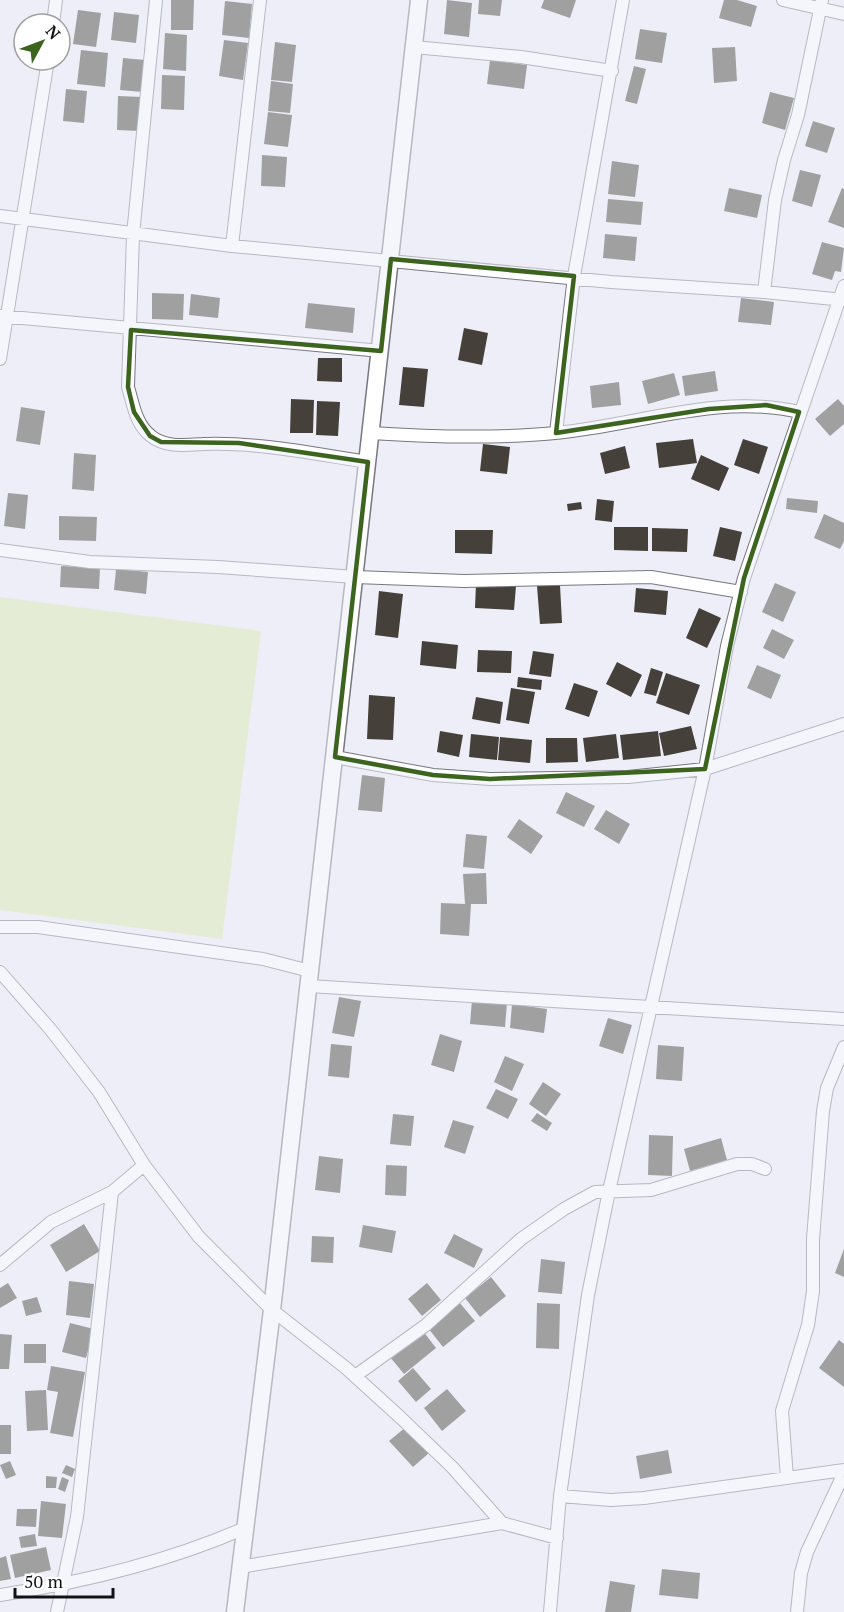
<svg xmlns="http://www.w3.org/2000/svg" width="844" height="1612" font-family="'PT Serif',serif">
<rect width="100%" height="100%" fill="#edeef8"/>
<!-- green -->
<path fill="#dce9ac" d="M0,597L261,631L222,939L0,910Z"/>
<!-- building -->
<path fill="#454039" d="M171,0H194L193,30H171Z
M447,0L472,3L469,37L444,34Z
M479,0H502L500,16L478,14Z
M544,0H576L570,18L541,8Z
M724,0H737L757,6L751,27L719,18Z
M225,1L252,4L249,38L222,35Z
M78,10L101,13L96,47L73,44Z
M114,12L139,15L136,43L111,40Z
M640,29L667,33L662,63L635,59Z
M165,33L187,35L186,71L163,69Z
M224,40L248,43L243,80L219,76Z
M275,42L296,45L292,82L271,80Z
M735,47L737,81L714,83L712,48Z
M81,50L108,53L105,87L77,84Z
M123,58L145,60L142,92L120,90Z
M490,60L527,65L524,89L487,84Z
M634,66L646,69L637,104L625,101Z
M162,75L185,76L184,110L161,109Z
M271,81L293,84L290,113L268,111Z
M66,89L87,91L84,123L63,121Z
M770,92L794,98L785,130L762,123Z
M118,96L142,97L140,131L117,130Z
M268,112L292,115L288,147L264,144Z
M813,121L835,128L827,153L805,146Z
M262,155L287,157L285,187L261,186Z
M612,161L639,165L635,197L608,194Z
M800,170L821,175L812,207L792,201Z
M729,188L762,195L757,218L724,211Z
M842,188L844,189V228L828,222Z
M608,199L643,202L641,225L606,222Z
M605,234L637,237L635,261L603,258Z
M822,242L844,248L841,272L835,271L832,280L812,274Z
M152,293L184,294L183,320L152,319Z
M191,294L220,298L218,318L189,315Z
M741,298L774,302L771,325L738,322Z
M308,303L355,308L353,333L305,328Z
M464,328L488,333L482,365L458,360Z
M318,358H342V382L317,381Z
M403,367L428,369L424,407L399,405Z
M715,371L718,391L685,396L682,376Z
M674,373L680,395L648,404L642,381Z
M619,382L621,405L592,408L590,386Z
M291,399L314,400L313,433H290Z
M838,399L844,406V424L830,436L815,419Z
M317,401L340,402L338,436L316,435Z
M21,407L45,411L40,445L16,441Z
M693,439L697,463L659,468L656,443Z
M743,439L768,447L759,474L734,465Z
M483,444L510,447L507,474L480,471Z
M625,446L630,468L605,474L600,453Z
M74,453L96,455L94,491L72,489Z
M701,455L729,468L719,491L691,479Z
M8,493L28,495L25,529L4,526Z
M787,498L818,501L817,513L786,509Z
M597,499L614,501L612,522L595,520Z
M581,502L582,509L568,511L567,504Z
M824,514L844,523V541L840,549L814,538Z
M59,516L97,517L96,541L59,540Z
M614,527H648V551L614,550Z
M720,527L742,532L735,561L713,556Z
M652,528L688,529L687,552L652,551Z
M455,530H493L492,554L455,553Z
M61,566L100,568L99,589L60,587Z
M116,569L148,572L146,594L114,590Z
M775,583L796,592L783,622L762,612Z
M476,584L516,586L514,610L475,608Z
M560,585L562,623L540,624L537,586Z
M636,588L668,591L666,615L634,612Z
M379,591L403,594L398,638L375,635Z
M699,608L721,618L707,648L686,638Z
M772,629L794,640L784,659L763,648Z
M422,641L458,645L456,669L420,665Z
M478,650L512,651L511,673L477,672Z
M533,651L554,654L551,677L529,674Z
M617,662L642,675L631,697L606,684Z
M757,665L781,675L771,699L747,688Z
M651,668L663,672L656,696L644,693Z
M666,673L700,685L689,715L656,703Z
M518,677L542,680L541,690L517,687Z
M574,683L598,691L589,717L565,709Z
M511,688L535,692L529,724L506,720Z
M369,695L395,697L393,740L367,739Z
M476,697L503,702L500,724L472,719Z
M691,726L697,749L664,756L659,733Z
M440,731L463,735L459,757L437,752Z
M658,731L661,756L623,760L620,735Z
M471,734L499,737L497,760L469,757Z
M616,734L619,758L586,762L583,738Z
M500,737L532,740L530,763L498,760Z
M546,738H577L578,762L546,763Z
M362,775L385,778L382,812L358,810Z
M566,792L595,806L584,827L556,813Z
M606,810L630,824L619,844L594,829Z
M519,819L543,836L531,854L507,837Z
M466,834L487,836L484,869L463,867Z
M486,873L487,904H471L469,936L440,934L441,903L465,904L463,874Z
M339,997L361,1001L354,1037L332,1033Z
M472,1000L507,1003L505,1027L470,1024Z
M512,1004L547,1009L544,1033L510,1028Z
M608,1018L632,1025L623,1054L599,1046Z
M440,1034L462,1041L454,1072L431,1065Z
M331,1044L352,1046L349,1078L328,1076Z
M658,1045L684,1047L682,1081L656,1079Z
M505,1056L524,1064L512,1091L494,1082Z
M543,1082L561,1094L546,1116L529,1104Z
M496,1089L518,1099L508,1119L486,1108Z
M537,1113L552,1123L547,1131L531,1121Z
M393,1114L414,1116L411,1146L390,1144Z
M453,1120L474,1126L465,1154L444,1147Z
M649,1135L673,1136L672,1176L648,1175Z
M721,1138L727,1160L690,1171L684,1149Z
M319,1156L343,1159L340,1193L315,1190Z
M386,1165L407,1166L406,1196L385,1195Z
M84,1224L100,1251L66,1272L50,1245Z
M363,1225L396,1231L392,1253L359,1247Z
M454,1234L483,1249L474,1268L444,1253Z
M312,1236L334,1237L333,1263L311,1262Z
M844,1249V1277L835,1273Z
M541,1259L565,1262L562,1294L538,1292Z
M491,1277L506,1296L480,1317L465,1298Z
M69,1281L94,1284L90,1318L66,1315Z
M8,1283L17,1298L0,1308V1288Z
M427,1283L441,1300L422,1316L408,1299Z
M37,1297L42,1312L26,1316L22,1301Z
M459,1302L475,1321L443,1347L428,1328Z
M537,1303L560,1304L559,1349L536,1348Z
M70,1323L94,1329L86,1358L62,1352Z
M423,1331L436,1348L404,1374L390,1357Z
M0,1334L12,1335L9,1369H0Z
M839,1340L844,1344V1387L819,1368Z
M24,1344H46V1363H24Z
M51,1366L85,1372L73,1437L50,1433L58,1392L47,1390Z
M413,1368L431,1389L416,1402L398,1381Z
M447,1389L466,1411L442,1431L424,1408Z
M46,1390L48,1430L27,1431L25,1391Z
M0,1425H11V1454H0Z
M406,1427L429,1453L413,1467L389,1441Z
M668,1450L672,1473L640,1479L636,1456Z
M10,1461L16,1475L6,1479L0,1465Z
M66,1465L75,1469L72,1477L62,1473Z
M46,1476L57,1477L56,1488H46Z
M62,1477L69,1480L65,1492L58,1489Z
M41,1501L66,1504L62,1538L38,1536Z
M17,1509H37L36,1527L16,1526Z
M35,1534L37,1546L21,1548L19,1537Z
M46,1547L51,1570L15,1578L10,1555Z
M6,1556L11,1579L0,1581V1558Z
M662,1569L700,1573L698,1599L659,1595Z
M610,1581L635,1585L631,1612H605Z"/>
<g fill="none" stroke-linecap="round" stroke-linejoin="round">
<!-- street casing -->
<g stroke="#767780" stroke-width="14">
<path id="street" d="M156,0L133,235L128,387C133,404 136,425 151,436C165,448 187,445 204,444C259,442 314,454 368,462
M783,0L844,14
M53,24L56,0
M414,47L521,57L612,71
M0,216L232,246L611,282L764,292L844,300
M232,246L260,0
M764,292L775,200L784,160L798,115L822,0
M0,316L381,351
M0,359L48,60
M371,433C432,437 494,439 555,433C635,426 718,393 799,412
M556,433L574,276L623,0
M0,550L90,562L218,567L355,577L464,581L651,577L741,592
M335,757L433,775L490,779L628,777L705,769L844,724
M0,927H38L263,959L310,971
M0,972L51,1030L99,1092L144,1165L199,1237L272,1310L346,1368L401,1418L452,1467L502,1523L557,1538
M309,986L844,1019
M0,1265L51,1222L112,1192L144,1165
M355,1376L426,1325L521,1239L564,1209L595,1192L651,1190L737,1164H752L765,1169
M787,1478L782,1411L808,1325L813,1291V1239L823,1111L827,1088L844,1047
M560,1496L611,1500L644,1498L844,1470
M240,1567L502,1523
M0,1595C85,1582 167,1562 245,1528
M57,1612L77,1517L112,1192
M550,1612L560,1496L588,1295L609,1191L705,769L727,646L744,578L844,286
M797,1612L801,1573L807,1552L844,1473"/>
</g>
<!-- secondary casing -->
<g stroke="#767780" stroke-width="19">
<path id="secondary" d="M235,1612L272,1310L419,0"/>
</g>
<!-- street -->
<use href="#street" stroke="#fff" stroke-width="12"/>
<!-- secondary -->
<use href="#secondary" stroke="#fff" stroke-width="16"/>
</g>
<!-- marked area -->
<path d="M0 0H844V1612H0ZM391,259L574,276L556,433L709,409L766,405L799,412L744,578L705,769L490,779L433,775L335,757L368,462L239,443L161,442L150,436L134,412L128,387L131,330L381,351Z" fill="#edeef8" fill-opacity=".55" fill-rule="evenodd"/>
<path fill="none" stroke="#3c641f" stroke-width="4.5" stroke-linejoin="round" d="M391,259L574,276L556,433L709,409L766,405L799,412L744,578L705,769L490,779L433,775L335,757L368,462L239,443L161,442L150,436L134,412L128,387L131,330L381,351Z"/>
<!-- north arrow -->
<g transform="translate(42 42) rotate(49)"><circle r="28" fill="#ffffff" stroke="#a0a0a1" stroke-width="1.5"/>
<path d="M0-4.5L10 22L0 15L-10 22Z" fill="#3c641f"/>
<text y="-9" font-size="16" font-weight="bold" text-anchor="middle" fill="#111215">N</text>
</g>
<!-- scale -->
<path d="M15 1588v9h98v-9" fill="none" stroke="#111215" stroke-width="3"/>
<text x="24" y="1588" font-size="18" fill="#111215" stroke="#ffffff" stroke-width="4.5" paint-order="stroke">50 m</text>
</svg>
